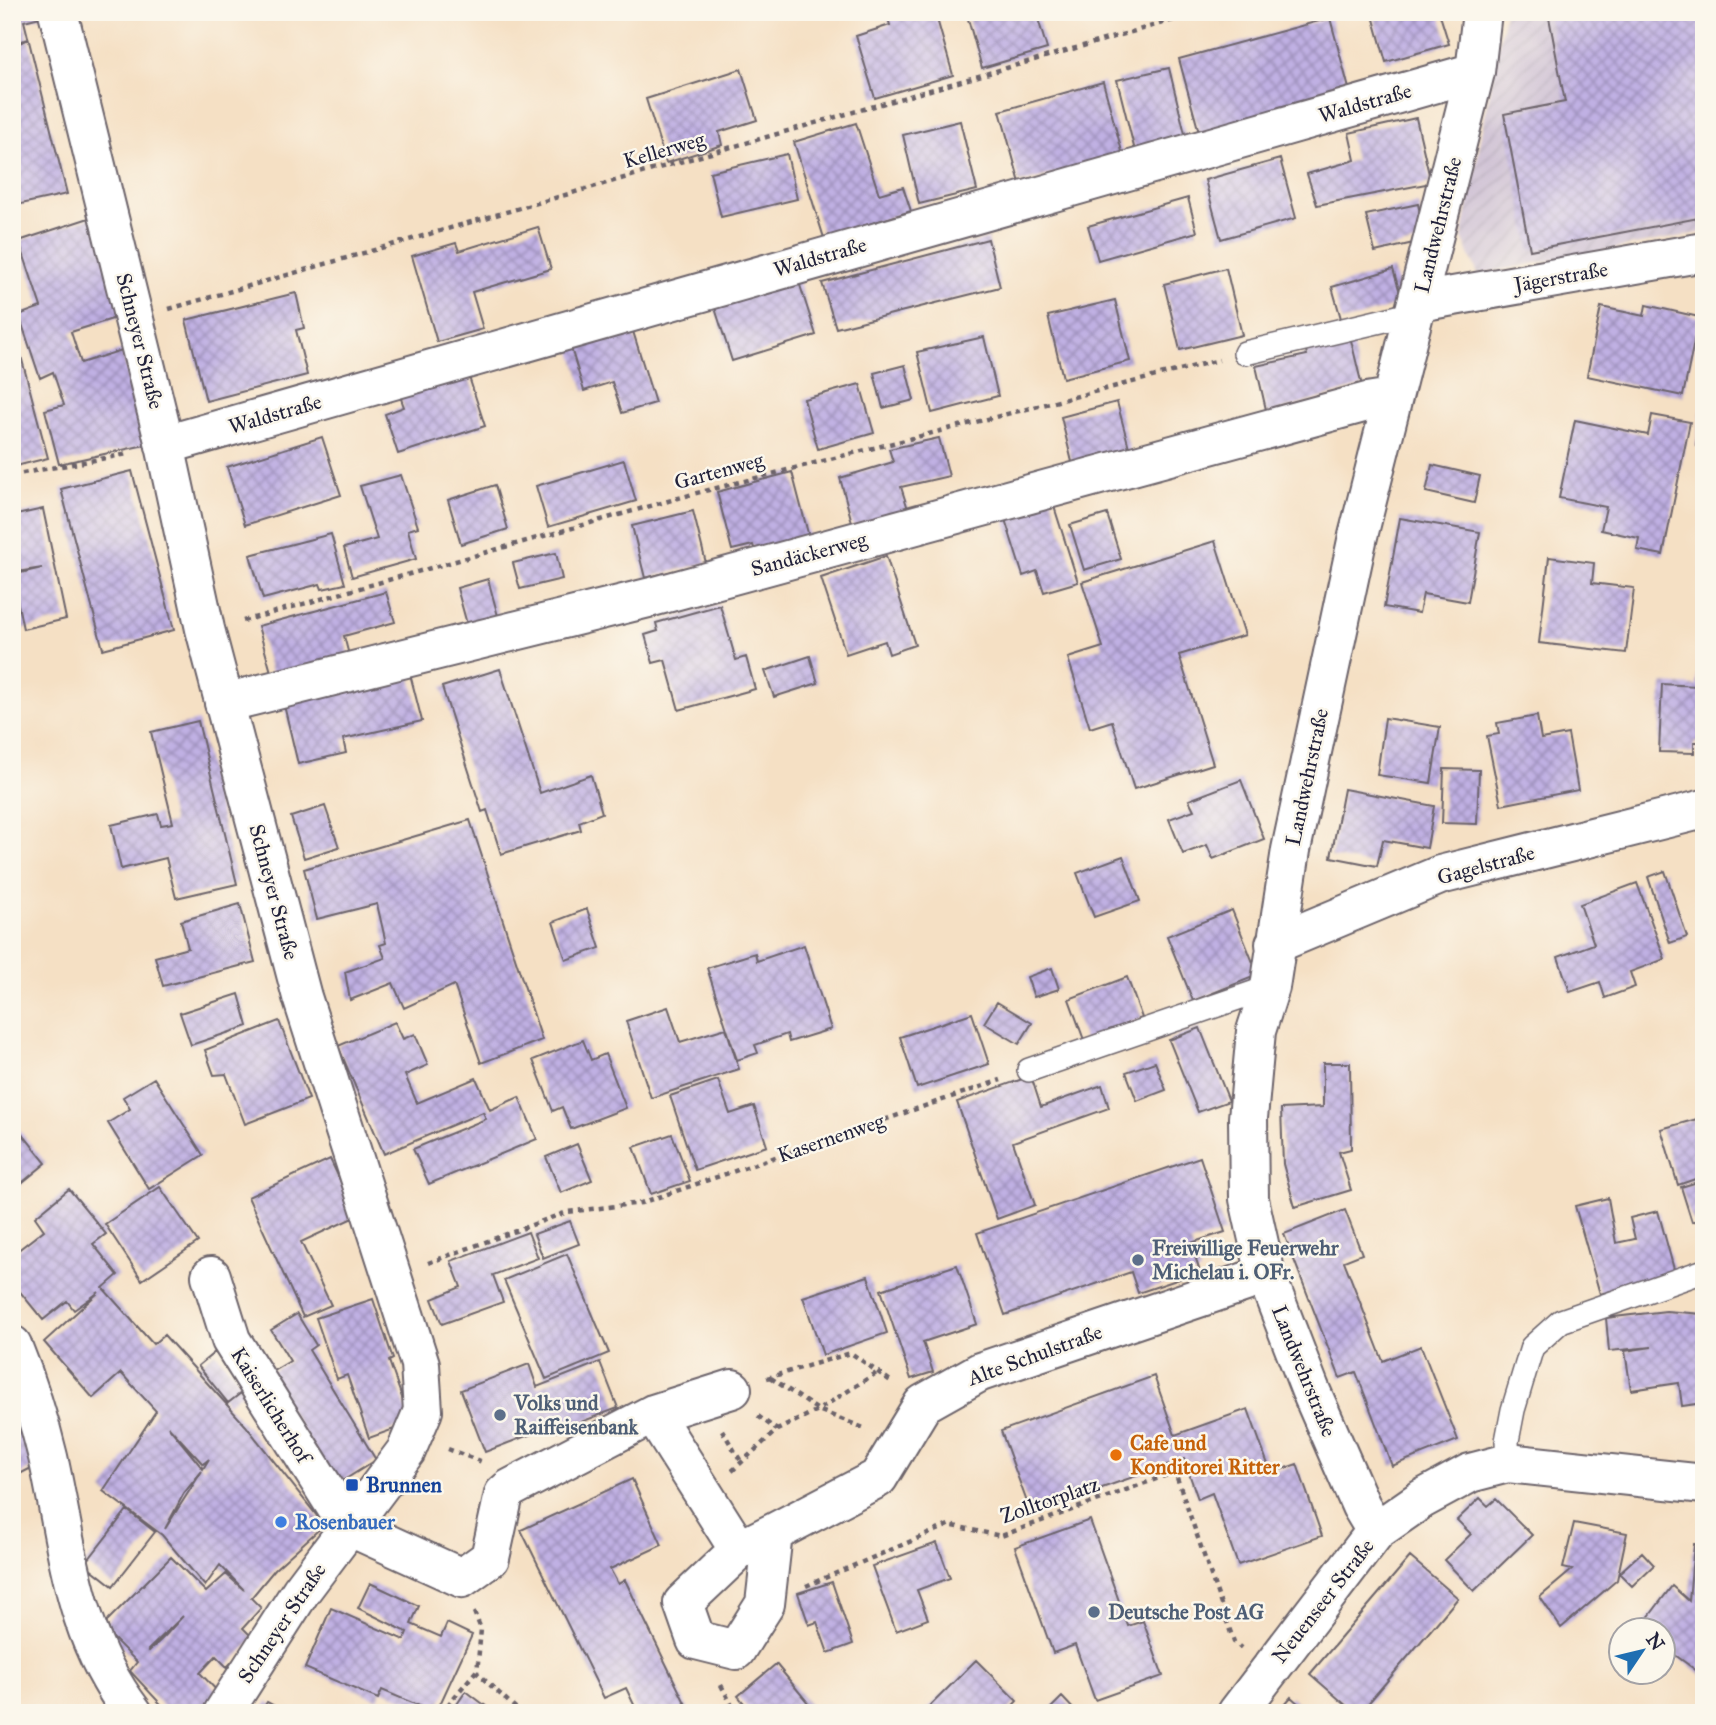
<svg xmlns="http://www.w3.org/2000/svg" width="1716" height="1725" font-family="'IM FELL Great Primer',serif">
<defs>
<pattern id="industrial-furrows" width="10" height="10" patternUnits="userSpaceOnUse" patternTransform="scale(1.75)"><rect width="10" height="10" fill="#ccbed3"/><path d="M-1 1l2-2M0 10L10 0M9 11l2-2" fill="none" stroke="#afa3b6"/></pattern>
<pattern id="building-cross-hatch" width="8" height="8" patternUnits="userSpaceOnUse" patternTransform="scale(1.75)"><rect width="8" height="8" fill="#c0b0e3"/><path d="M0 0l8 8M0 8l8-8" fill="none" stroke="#9c8fb9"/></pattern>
</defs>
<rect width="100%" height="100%" fill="#fbf7ec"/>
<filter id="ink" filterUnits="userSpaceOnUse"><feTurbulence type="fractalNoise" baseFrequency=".0143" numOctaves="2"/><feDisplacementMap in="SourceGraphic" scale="14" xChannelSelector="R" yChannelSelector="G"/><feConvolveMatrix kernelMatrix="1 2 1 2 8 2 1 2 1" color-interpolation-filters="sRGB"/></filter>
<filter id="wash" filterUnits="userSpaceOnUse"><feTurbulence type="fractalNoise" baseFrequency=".00686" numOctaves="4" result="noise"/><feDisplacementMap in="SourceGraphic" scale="28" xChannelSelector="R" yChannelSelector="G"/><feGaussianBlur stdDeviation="1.57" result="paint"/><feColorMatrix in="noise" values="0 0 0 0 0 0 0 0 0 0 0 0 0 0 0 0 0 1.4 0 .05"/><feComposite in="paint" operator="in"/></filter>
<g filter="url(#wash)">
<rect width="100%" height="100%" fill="#f5e0c4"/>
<!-- industrial -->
<path fill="url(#industrial-furrows)" d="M1505,12H1704V232L1478,274L1462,238Z"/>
<g id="blocks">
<!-- building -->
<path fill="url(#building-cross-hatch)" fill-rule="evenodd" d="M12,12H42L44,16L24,21L67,194L12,206V46L29,39L12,43Z
M886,12H935L953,75L875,98L856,36L890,25Z
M966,12H1036L1047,49L982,68Z
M1372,12H1439L1449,44L1386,62Z
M1548,12H1704V217L1530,250L1504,114L1565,102Z
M1330,18L1351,96L1200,136L1179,59Z
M1169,68L1187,142L1136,155L1117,80Z
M741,69L757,120L719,132L722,145L666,163L646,99Z
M1103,82L1123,155L1020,183L1000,111Z
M1416,118L1431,183L1317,205L1307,174L1355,160L1349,133Z
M960,121L977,190L919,204L903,135Z
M856,123L879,194L903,187L911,211L824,238L794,142Z
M787,154L797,199L721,217L710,172Z
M1280,159L1296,218L1221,239L1205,180Z
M1188,198L1197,232L1098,260L1088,226Z
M1418,204L1426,240L1375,252L1366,215Z
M92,217L125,315L71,332L81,363L122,350L145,445L59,464L45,410L64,405L53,372L40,378L19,315L41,307L19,241Z
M538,227L551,269L472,292L483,329L437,342L412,256L456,243L459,251Z
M988,239L1000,287L836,328L822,283Z
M1226,268L1242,335L1180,350L1164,284Z
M1393,269L1403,303L1342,322L1332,287Z
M798,279L816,335L732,361L714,305Z
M296,293L304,328L296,330L307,375L206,401L186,320Z
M1115,300L1130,361L1063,378L1048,316Z
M1646,305L1699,317L1683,396L1587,376L1601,307L1644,316Z
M12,322L48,458L12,467Z
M632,328L655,403L622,413L612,382L584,391L571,348Z
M1350,336L1362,386L1267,414L1256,366L1307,355L1305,346Z
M984,337L998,396L932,413L917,352Z
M905,365L914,400L883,408L874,373Z
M468,374L485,426L398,454L385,414L404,407L400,396Z
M860,384L874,433L818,449L804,399Z
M1117,402L1130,451L1073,466L1061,417Z
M1702,404H1704V447L1696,446Z
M1652,415L1690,422L1663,555L1637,550L1639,538L1601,530L1606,507L1559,498L1575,420L1648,435Z
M322,437L341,495L245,525L227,467Z
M939,438L949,476L901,487L908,509L853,526L840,478L893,462L889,449Z
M624,460L636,501L548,527L536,486Z
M1432,465L1480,476L1474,503L1426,492Z
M132,471L174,630L103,649L61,489Z
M792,472L809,537L755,551L753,545L732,550L717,492Z
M401,475L418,527L408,530L416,559L352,577L344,548L377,539L360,486Z
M495,485L508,529L461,544L448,500Z
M1051,497L1078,582L1044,592L1037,571L1023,576L1003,513Z
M43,509L66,619L23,629L12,575L42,568L17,572L12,552V516Z
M693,511L706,563L645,578L632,526Z
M1107,514L1121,559L1084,570L1070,525Z
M1400,518L1480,532L1468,602L1423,594L1419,613L1384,607Z
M331,534L345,584L322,589L320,584L263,599L250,555Z
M1215,541L1245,635L1179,655L1213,764L1134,789L1112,721L1090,728L1068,658L1103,647L1082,582Z
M556,553L562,579L520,589L513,563Z
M886,556L915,645L889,654L885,641L846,654L821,578Z
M1549,557L1594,563L1592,583L1634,588L1626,653L1539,643Z
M488,579L498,616L467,624L457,588Z
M386,592L395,622L344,636L350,659L273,679L258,626Z
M720,605L736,660L746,657L755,689L679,710L665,660L653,663L645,635L658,631L656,623Z
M1700,607H1704V742H1694V753L1659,752L1662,684L1697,686Z
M810,656L818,683L774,697L765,671Z
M500,669L540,793L591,775L602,813L579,822L581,830L501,854L487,810L482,812L442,687Z
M410,674L422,721L343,739L346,753L298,764L283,701Z
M1537,716L1541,739L1568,734L1578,790L1501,805L1487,736L1499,734L1497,723Z
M1385,718L1440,727L1431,783L1377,775Z
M198,721L237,884L176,898L166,858L121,869L111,825L158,814L161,825L173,823L151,732Z
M1444,769L1479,770L1477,824L1442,823Z
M1241,780L1264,839L1213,859L1207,845L1183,854L1169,819L1194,810L1189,800Z
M1344,789L1434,806L1427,848L1383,840L1377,866L1331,857Z
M325,806L339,847L304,858L291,817Z
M470,820L542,1040L481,1063L454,985L404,1008L393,983L350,1000L345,972L385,958L380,945L386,943L377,904L317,919L304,869Z
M1123,856L1140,901L1094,917L1077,873Z
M1665,871L1687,937L1670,943L1648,877Z
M1637,883L1665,959L1630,972L1635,987L1605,998L1600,982L1570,992L1558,957L1594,944L1580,904Z
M240,904L255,962L163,986L155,957L188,948L181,921Z
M587,909L600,948L566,960L553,922Z
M1232,910L1258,975L1193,1001L1167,936Z
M804,945L831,1029L789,1042L787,1034L755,1045L758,1053L737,1060L707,968L755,953L757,961Z
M1052,968L1059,989L1034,997L1027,977Z
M1127,977L1142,1018L1084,1040L1069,999Z
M239,994L248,1026L191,1045L180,1013Z
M997,1002L1032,1023L1019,1044L984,1023Z
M668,1007L680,1042L726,1028L739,1069L651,1098L626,1021Z
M972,1013L989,1064L917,1088L900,1037Z
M279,1021L309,1099L245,1124L226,1074L214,1075L205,1050Z
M395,1022L403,1039L415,1034L428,1065L405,1075L417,1103L476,1078L490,1110L519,1097L537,1139L429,1184L413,1149L486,1119L483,1112L384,1154L338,1046Z
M1200,1028L1229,1101L1198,1112L1169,1040Z
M583,1040L591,1060L605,1054L626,1108L571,1129L562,1107L553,1111L533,1060Z
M1155,1062L1166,1090L1137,1101L1126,1072Z
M1323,1063H1350L1351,1149L1339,1152L1351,1190L1295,1207L1283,1164L1281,1109L1323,1107Z
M1031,1076L1041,1107L1102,1085L1109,1108L1013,1142L1035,1205L997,1219L957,1102Z
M154,1078L203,1155L149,1189L108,1123L130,1109L123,1097Z
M718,1080L730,1114L754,1106L767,1146L695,1170L670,1096Z
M1704,1117V1176L1678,1185L1661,1129Z
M12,1121L46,1163L12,1191Z
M672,1134L690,1181L651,1194L634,1147Z
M577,1144L592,1180L561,1193L546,1157Z
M1200,1157L1225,1232L1191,1243L1200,1272L1138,1293L1131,1272L1005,1315L977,1233Z
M330,1159L357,1216L301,1242L331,1305L303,1317L248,1197Z
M1701,1181L1704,1218L1692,1222L1681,1187Z
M160,1187L198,1242L142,1280L105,1224Z
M69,1189L106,1234L93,1244L118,1275L103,1288L153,1344L164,1335L246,1426L324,1525L275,1569L251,1598L261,1608L243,1628L254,1639L227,1667L216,1656L200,1673L223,1697L206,1713H169L130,1671L137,1662L112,1637L106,1622L171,1557L206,1592L226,1574L244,1590L220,1565L205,1586L162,1535L103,1491L156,1411L121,1373L93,1398L44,1342L99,1292L74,1310L67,1301L43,1320L12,1282V1255L44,1230L35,1217ZM168,1426L203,1464L209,1459L203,1469ZM202,1471L165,1529L184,1493ZM183,1616L164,1637L149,1651L148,1650Z
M1608,1198L1616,1243L1635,1239L1630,1218L1658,1211L1675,1273L1600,1294L1575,1206Z
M1345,1210L1362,1254L1344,1261L1383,1361L1421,1346L1458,1440L1392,1466L1356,1372L1340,1378L1284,1234Z
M570,1221L579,1244L543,1258L534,1234Z
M528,1232L538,1258L493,1275L503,1302L442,1324L432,1299L461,1287L451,1261Z
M567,1254L609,1353L546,1379L504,1280Z
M957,1265L977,1324L923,1342L933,1372L911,1379L881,1290Z
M868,1276L887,1333L823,1355L803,1297Z
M373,1299L393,1359L389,1361L411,1423L369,1438L347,1375L337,1379L316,1318Z
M1666,1311L1702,1314L1704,1403L1682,1406L1679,1383L1631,1390L1625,1351L1652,1347L1609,1351L1606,1318Z
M297,1314L316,1345L309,1350L376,1460L336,1485L268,1374L290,1361L271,1330Z
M215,1352L246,1389L228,1403L198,1366Z
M600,1362L618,1408L555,1432L552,1426L485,1452L461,1390L529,1364L537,1387Z
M1154,1376L1175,1435L1248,1409L1271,1473L1297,1464L1322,1536L1238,1565L1212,1493L1198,1499L1184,1459L1031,1513L1001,1431Z
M12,1415L37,1465L12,1478Z
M632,1479L662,1545L610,1569L618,1584L625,1580L690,1713H638L626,1688L604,1698L521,1530Z
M1480,1498L1488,1506L1496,1499L1532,1535L1474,1591L1444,1560L1471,1534L1457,1520Z
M127,1510L155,1532L113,1586L85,1564Z
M1090,1520L1128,1626L1143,1621L1163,1676L1095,1700L1075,1645L1053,1653L1015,1547Z
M1574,1523L1627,1533L1617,1580L1561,1628L1540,1597L1572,1570L1563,1568Z
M937,1543L950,1578L917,1590L928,1619L896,1631L872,1566Z
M1694,1544L1704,1545V1676L1664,1647V1630H1645L1641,1627L1672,1586L1689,1601Z
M1642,1552L1654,1565L1632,1586L1619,1573Z
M1410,1557L1458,1598L1360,1713H1355L1310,1674Z
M832,1582L853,1644L828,1653L817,1622L809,1625L798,1593Z
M370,1583L419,1606L411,1624L441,1637L447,1623L472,1635L436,1713L382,1690L378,1699L305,1668L331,1608L404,1640L407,1632L358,1608Z
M976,1660L1017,1701L1006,1713H931L927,1709Z
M776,1664L814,1710L811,1713H752L738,1696Z
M466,1691L495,1713H451Z
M1062,1697L1077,1713H1046Z
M1291,1697L1309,1713H1277Z
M267,1702L287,1713H260Z"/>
</g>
</g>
<g filter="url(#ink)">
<use href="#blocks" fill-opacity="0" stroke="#6c646b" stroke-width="2"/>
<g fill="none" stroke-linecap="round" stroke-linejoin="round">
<!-- service casing -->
<g stroke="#6c646b" stroke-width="26">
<path id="service" d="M1245,353L1415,313
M1029,1070L1270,987
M1508,1463L1507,1441L1513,1410L1532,1347L1561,1321L1704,1271"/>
</g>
<!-- minor casing -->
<g stroke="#6c646b" stroke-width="42">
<path id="minor" d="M1419,302L1704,252
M165,445L1475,72
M224,703L652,597L1367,402L1392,398
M1275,944L1440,875L1704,809
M211,1276L231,1340L348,1526L462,1578L490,1558L504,1494L511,1488L653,1414L732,1389
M12,1345C27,1382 39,1419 48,1457C69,1551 72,1633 133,1713
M653,1414L739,1550
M1376,1531L1361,1506L1310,1389L1266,1275L1249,1199L1248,1118L1256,1031L1270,987L1291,850L1358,536L1475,72L1482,12
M773,1533L739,1550L683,1603L696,1640L736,1650L765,1604L773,1533L878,1478L923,1404L980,1372L1266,1275"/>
</g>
<!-- tertiary casing -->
<g stroke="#6c646b" stroke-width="42">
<path id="tertiary" d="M58,12L165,445L205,629L302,997L420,1364L423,1411L406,1451L301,1591L223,1713
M1237,1713L1376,1531L1422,1499L1470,1473L1508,1463L1704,1484"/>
</g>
<!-- path -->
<path stroke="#6c646b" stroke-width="4.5" stroke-dasharray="5 5" stroke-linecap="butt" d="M169,309L1201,12
M12,475L128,454
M243,621L693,494L1219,360
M428,1263L567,1212L641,1203L1001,1080
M767,1378L851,1353L892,1382
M771,1378L818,1410L864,1428
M758,1416L777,1430
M722,1430L742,1463
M448,1449L482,1462
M732,1471L777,1430L818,1410L878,1372
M806,1586L949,1525L1001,1536L1175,1472L1234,1642L1241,1648
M474,1612L481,1629L477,1673L521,1713
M721,1685L736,1713
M441,1713L477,1670"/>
<!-- service -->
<use href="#service" stroke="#fff" stroke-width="23"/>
<!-- minor -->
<use href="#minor" stroke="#fff" stroke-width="38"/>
<!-- tertiary -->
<use href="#tertiary" stroke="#fff" stroke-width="38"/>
</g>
</g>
<!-- markers -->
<g fill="#5c6f8a" stroke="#fbf7ec" stroke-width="2.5">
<circle cx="1138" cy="1260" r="7"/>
<circle cx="500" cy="1415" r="7"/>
<circle cx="1094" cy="1612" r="7"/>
</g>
<circle fill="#e8710a" stroke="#fbf7ec" stroke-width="2.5" cx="1116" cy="1455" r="7"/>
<rect fill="#1a4fb4" stroke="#fbf7ec" stroke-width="2.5" x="345" y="1478" width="14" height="14" rx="3.5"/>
<circle fill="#3f7fe0" stroke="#fbf7ec" stroke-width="2.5" cx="281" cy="1522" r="7"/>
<g text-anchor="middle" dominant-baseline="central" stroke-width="5" stroke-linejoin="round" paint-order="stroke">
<!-- street labels -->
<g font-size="21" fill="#22223b" stroke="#fbf7ec">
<text transform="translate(1365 103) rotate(-16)">Waldstraße</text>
<text transform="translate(664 150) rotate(-16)">Kellerweg</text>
<text transform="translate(1438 225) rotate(-76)">Landwehrstraße</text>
<text transform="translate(820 257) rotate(-16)">Waldstraße</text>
<text transform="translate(1561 277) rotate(-10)">Jägerstraße</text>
<text transform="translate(140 341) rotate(76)">Schneyer Straße</text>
<text transform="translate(275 414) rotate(-16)">Waldstraße</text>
<text transform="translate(719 471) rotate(-15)">Gartenweg</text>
<text transform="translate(809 554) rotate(-15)">Sandäckerweg</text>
<text transform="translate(1307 777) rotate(-78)">Landwehrstraße</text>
<text transform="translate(1486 865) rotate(-15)">Gagelstraße</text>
<text transform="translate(274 892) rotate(75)">Schneyer Straße</text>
<text transform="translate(831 1138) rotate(-19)">Kasernenweg</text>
<text transform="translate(1035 1355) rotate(-20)">Alte Schulstraße</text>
<text transform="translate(1304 1371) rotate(68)">Landwehrstraße</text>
<text transform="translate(271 1405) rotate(58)">Kaiserlicherhof</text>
<text transform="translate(1050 1500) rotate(-19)">Zolltorplatz</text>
<text transform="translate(1323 1601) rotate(-52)">Neuenseer Straße</text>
<text transform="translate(282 1623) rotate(-56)">Schneyer Straße</text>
</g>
<!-- service labels -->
<g font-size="21" font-weight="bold" fill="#4e5e75" stroke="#fbf7ec" text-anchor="start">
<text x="1152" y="1248">Freiwillige Feuerwehr<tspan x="1152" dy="24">Michelau i. OFr.</tspan></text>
<text x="514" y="1403">Volks und<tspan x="514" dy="24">Raiffeisenbank</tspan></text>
<text x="1108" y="1612">Deutsche Post AG</text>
</g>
<!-- food labels -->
<g font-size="21" font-weight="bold" fill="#c56008" stroke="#fbf7ec" text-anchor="start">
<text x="1130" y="1443">Cafe und<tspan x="1130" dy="24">Konditorei Ritter</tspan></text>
</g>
<!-- transit labels -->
<g font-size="21" font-weight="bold" fill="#164399" stroke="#fbf7ec" text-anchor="start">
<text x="366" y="1485">Brunnen</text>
</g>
<!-- shop labels -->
<g font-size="21" font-weight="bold" fill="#366cbe" stroke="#fbf7ec" text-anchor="start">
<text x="295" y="1522">Rosenbauer</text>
</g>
</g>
<!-- margin -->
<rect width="1716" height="1725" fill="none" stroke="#fbf7ec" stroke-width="42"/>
<!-- north arrow -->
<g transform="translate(1642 1651) rotate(55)"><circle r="33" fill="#fbf7ec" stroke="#a4a2a5" stroke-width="2"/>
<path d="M0-5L12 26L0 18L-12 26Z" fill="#1f6fb2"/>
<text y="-10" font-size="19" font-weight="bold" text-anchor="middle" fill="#22223b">N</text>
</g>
</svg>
